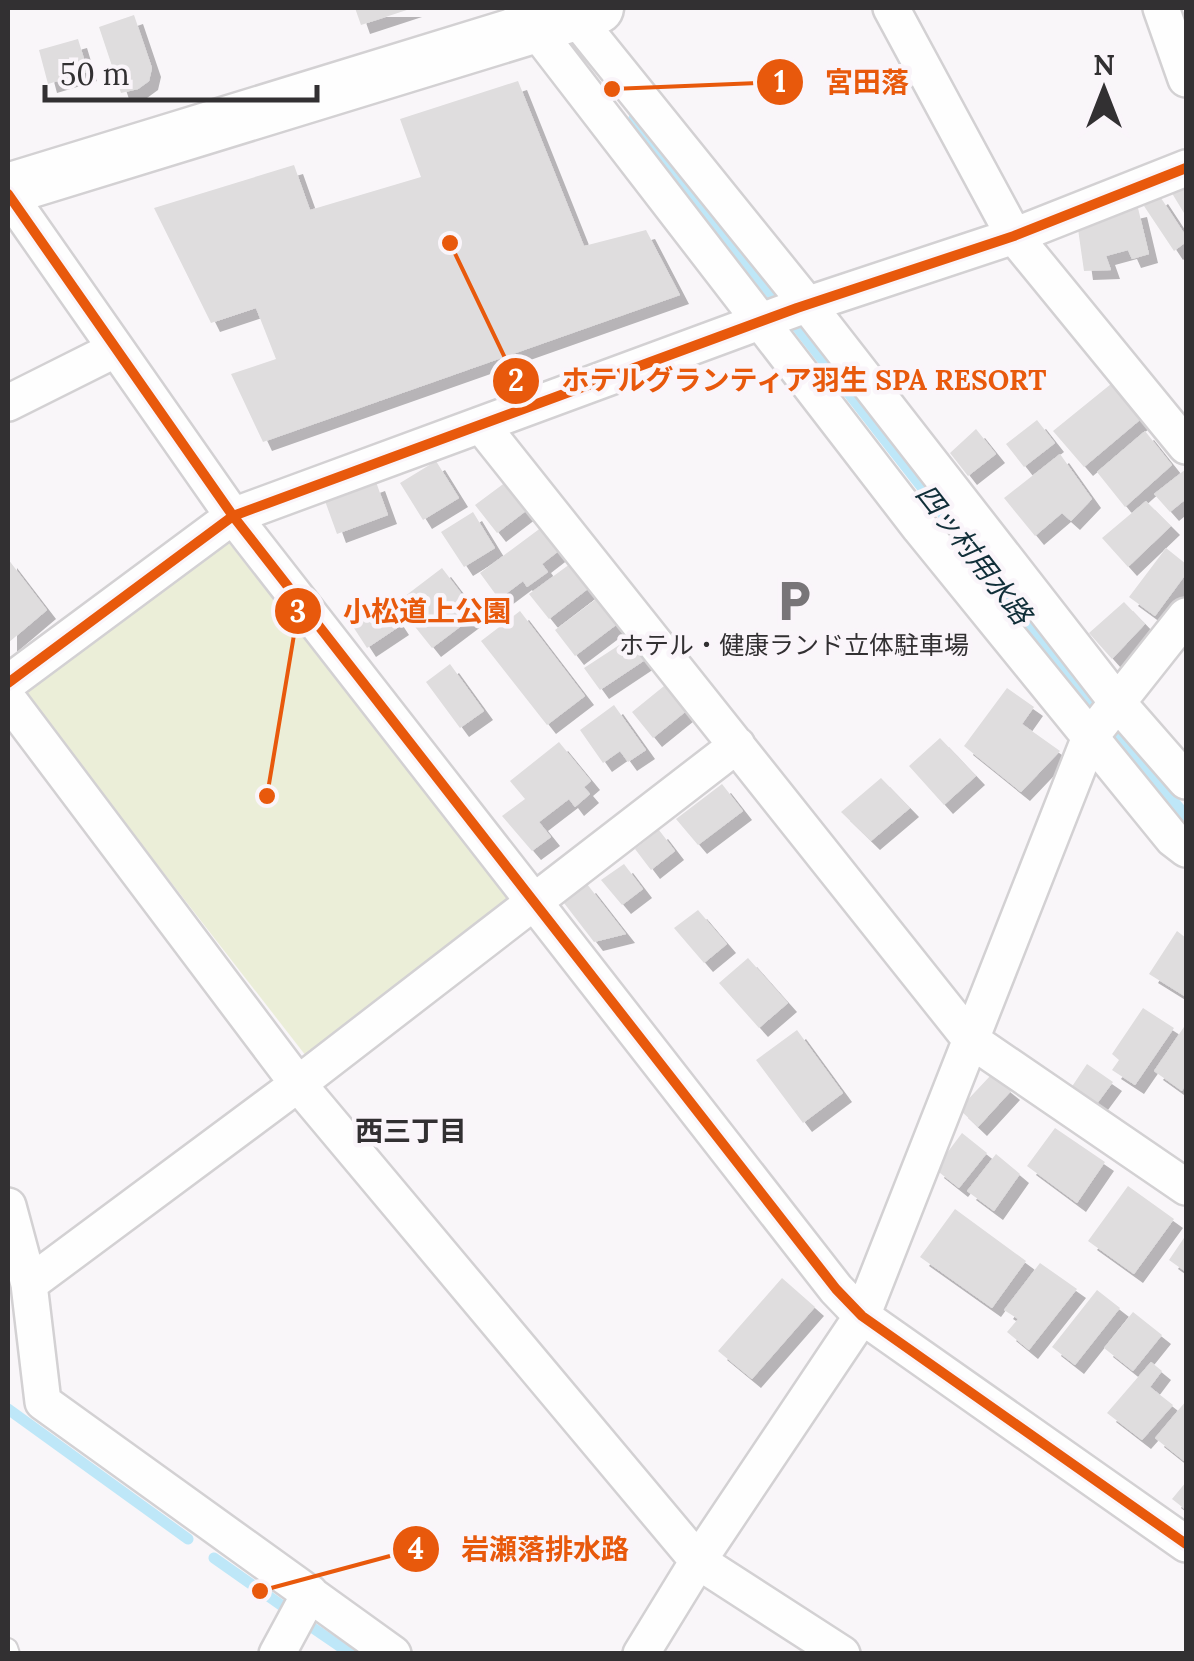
<svg xmlns="http://www.w3.org/2000/svg" width="1194" height="1661" font-family="Lora,'Noto Sans JP',serif">
<defs>
<filter id="shadow"><feDropShadow dx="9" dy="9" stdDeviation="0" flood-color="#0004"/></filter>
</defs>
<rect width="100%" height="100%" fill="#f9f6f9"/>
<!-- green -->
<path fill="#ebeed8" d="M229,543L511,899L306,1056L24,693Z"/>
<g fill="none" stroke-linecap="round" stroke-linejoin="round">
<!-- stream -->
<path stroke="#bee7f8" stroke-width="11" d="M634,118L1087,699L1186,816
M8,1409L188,1539
M214,1558L291,1612
M313,1628L351,1654"/>
</g>
<!-- building -->
<path fill="#dfddde" filter="url(#shadow)" d="M355,8H413L361,25Z
M134,15L152,68L149,81L138,89L121,93L99,27Z
M78,39L88,72L48,84L39,50Z
M518,81L584,246L646,230L680,295L263,442L231,374L276,359L256,308L211,323L154,208L294,165L310,210L421,177L400,119Z
M1186,181V211L1184,213L1170,190Z
M1159,195L1186,236V242L1174,251L1144,206Z
M1138,208L1149,254L1132,259L1128,250L1106,256L1111,270L1084,271L1077,222Z
M1111,384L1141,419L1084,467L1053,431Z
M1037,420L1055,443L1024,467L1006,444Z
M976,429L996,454L968,476L950,453Z
M1145,431L1172,465L1125,507L1097,472Z
M1060,454L1092,499L1071,521L1062,513L1035,536L1004,498Z
M436,461L459,498L423,520L400,483Z
M1186,469V499L1170,512L1154,494Z
M510,479L531,507L497,533L475,505Z
M376,482L388,515L337,534L325,501Z
M1146,501L1171,526L1128,567L1102,538Z
M473,512L495,548L464,567L441,532Z
M542,527L560,550L542,564L548,572L527,587L523,581L499,599L480,573Z
M1166,548L1186,564V574L1155,616L1129,597Z
M8,559L47,610L8,643Z
M570,564L589,588L549,619L529,594Z
M442,568L477,614L432,648L396,603Z
M596,599L616,625L575,656L555,630Z
M383,600L400,626L367,648L350,622Z
M1124,602L1145,624L1112,659L1089,633Z
M520,611L585,696L547,725L481,641Z
M630,638L645,660L600,690L584,668Z
M450,664L484,711L460,728L426,682Z
M669,682L690,708L653,738L632,712Z
M1007,688L1034,707L1022,724L1060,751L1021,792L964,746Z
M614,705L646,750L628,762L620,751L603,763L580,730Z
M940,738L976,776L944,805L909,766Z
M559,742L591,781L584,787L590,794L575,807L569,799L539,822L551,837L532,851L502,816L525,799L510,781Z
M881,778L910,808L871,841L841,812Z
M722,784L743,811L698,845L676,819Z
M659,830L675,851L651,870L635,849Z
M624,864L643,889L622,905L601,880Z
M587,884L626,934L594,942L564,903Z
M698,910L727,944L704,963L674,928Z
M1177,931L1186,938V997L1149,974Z
M748,958L788,1003L759,1028L719,983Z
M1143,1008L1174,1028L1135,1085L1112,1070L1119,1060L1112,1054Z
M1186,1024V1084L1182,1091L1154,1071Z
M797,1030L843,1093L803,1123L756,1060Z
M1087,1064L1113,1082L1096,1105L1071,1088Z
M991,1075L1011,1091L978,1127L959,1109Z
M1055,1128L1105,1162L1077,1203L1027,1166Z
M962,1133L987,1153L959,1188L935,1169Z
M996,1154L1020,1174L994,1211L967,1191Z
M1128,1186L1174,1219L1134,1274L1088,1241Z
M955,1209L1026,1261L992,1308L920,1257Z
M1186,1235V1272L1169,1260Z
M1040,1263L1077,1289L1029,1350L1007,1332L1018,1319L1004,1310Z
M782,1278L815,1307L752,1379L718,1351Z
M1097,1290L1120,1308L1075,1365L1052,1347Z
M1133,1312L1162,1335L1133,1371L1104,1348Z
M1151,1362L1162,1371L1150,1387L1173,1405L1142,1440L1107,1413Z
M1186,1401V1458L1184,1461L1155,1438Z
M1186,1482V1510L1172,1499Z"/>
<g fill="none" stroke-linecap="round" stroke-linejoin="round">
<!-- lane casing -->
<g stroke="#d3d1d3" stroke-width="22">
<path id="lane" d="M8,1648L10,1654"/>
</g>
<!-- street casing -->
<g stroke="#d3d1d3" stroke-width="40">
<path id="street" d="M568,8L807,304L1117,702L1186,781
M891,8L1014,236L1186,446
M1161,8L1186,79
M522,12L920,528L1173,839L1186,849
M8,194L233,516L836,1289L862,1316L1186,1544
M8,403L116,349
M482,426L971,1040L1186,1187
M8,683L233,516L797,308L1014,236L1186,168
M8,699L298,1084L698,1561L842,1654
M8,1206L29,1284L43,1402L393,1654
M29,1284L298,1084L737,745
M277,1654L310,1593
M641,1654L698,1561L862,1316L1090,737L1186,616"/>
</g>
<!-- secondary casing -->
<g stroke="#d3d1d3" stroke-width="55">
<path id="secondary" d="M8,189L598,8"/>
</g>
<!-- lane -->
<use href="#lane" stroke="#fefefe" stroke-width="18"/>
<!-- street -->
<use href="#street" stroke="#fefefe" stroke-width="35"/>
<!-- secondary -->
<use href="#secondary" stroke="#fefefe" stroke-width="50"/>
<!-- cycleway casing -->
<g stroke="#faf5fa" stroke-width="16">
<path id="cycleway" d="M8,194L233,516L836,1289L862,1316L1186,1544
M8,683L233,516L797,308L1014,236L1186,168"/>
</g>
<!-- cycleway -->
<use href="#cycleway" stroke="#e8590c" stroke-width="10"/>
</g>
<!-- icons -->
<defs>
<g id="parking-bare" transform="scale(3.45)"><path d="M-3.5-5.5H1a3.5 3.5 0 0 1 0 7H-1V5.5H-3.5ZM-1-3.4V-.6H.8a1.4 1.4 0 0 0 0-2.8Z" fill="#787578" stroke="#faf5fa" stroke-width="2.5" paint-order="stroke"/></g>
</defs>
<g fill-rule="evenodd">
<use href="#parking-bare" x="794" y="601"/>
</g>
<g text-anchor="middle" dominant-baseline="central" stroke-width="9" stroke-linejoin="round" paint-order="stroke">
<!-- poi labels -->
<g font-size="25" fill="#323032" stroke="#faf5fa">
<text x="794" y="645">ホテル・健康ランド立体駐車場</text>
</g>
<!-- water labels -->
<g font-size="28" font-style="italic" fill="#112f39" stroke="#faf5fa">
<text transform="translate(974 554) rotate(52)">四ッ村用水路</text>
</g>
<!-- neighbourhood labels -->
<g font-size="28" font-weight="bold" fill="#323032" stroke="#faf5fa">
<text x="411" y="1131">西三丁目</text>
</g>
</g>
<!-- callouts -->
<path fill="none" stroke="#e8590c" stroke-width="4" d="M612 89L780 82M450 243L516 381M267 796L298 611M260 1591L416 1549"/>
<g fill="#e8590c" stroke="#faf5fa" stroke-width="4">
<circle cx="612" cy="89" r="10"/>
<circle cx="450" cy="243" r="10"/>
<circle cx="267" cy="796" r="10"/>
<circle cx="260" cy="1591" r="10"/>
<circle cx="780" cy="82" r="25"/>
<circle cx="516" cy="381" r="25"/>
<circle cx="298" cy="611" r="25"/>
<circle cx="416" cy="1549" r="25"/>
</g>
<g font-size="30" text-anchor="middle" font-weight="bold" fill="#fff">
<text x="780" y="92">1</text>
<text x="516" y="391">2</text>
<text x="298" y="622">3</text>
<text x="416" y="1559">4</text>
</g>
<g font-size="28" text-anchor="middle" font-weight="bold" fill="#e8590c" stroke="#faf5fa" stroke-width="9" stroke-linejoin="round" paint-order="stroke">
<text x="867" y="92">宮田落</text>
<text x="804" y="390">ホテルグランティア羽生 SPA RESORT</text>
<text x="427" y="621">小松道上公園</text>
<text x="545" y="1559">岩瀬落排水路</text>
</g>
<!-- border -->
<rect width="1194" height="1661" fill="none" stroke="#323032" stroke-width="20"/>
<!-- north arrow -->
<g transform="translate(1104 90)" stroke="#faf5fa" stroke-width="8" paint-order="stroke">
<path d="M0-8L18 38L0 25L-18 38Z" fill="#323032"/>
<text y="-15" font-size="28" font-weight="bold" text-anchor="middle" fill="#323032">N</text>
</g>
<!-- scale -->
<path d="M45 85v15h272v-15" fill="none" stroke="#323032" stroke-width="5"/>
<text x="60" y="85" font-size="30" fill="#323032" stroke="#faf5fa" stroke-width="8" paint-order="stroke">50 m</text>
</svg>
